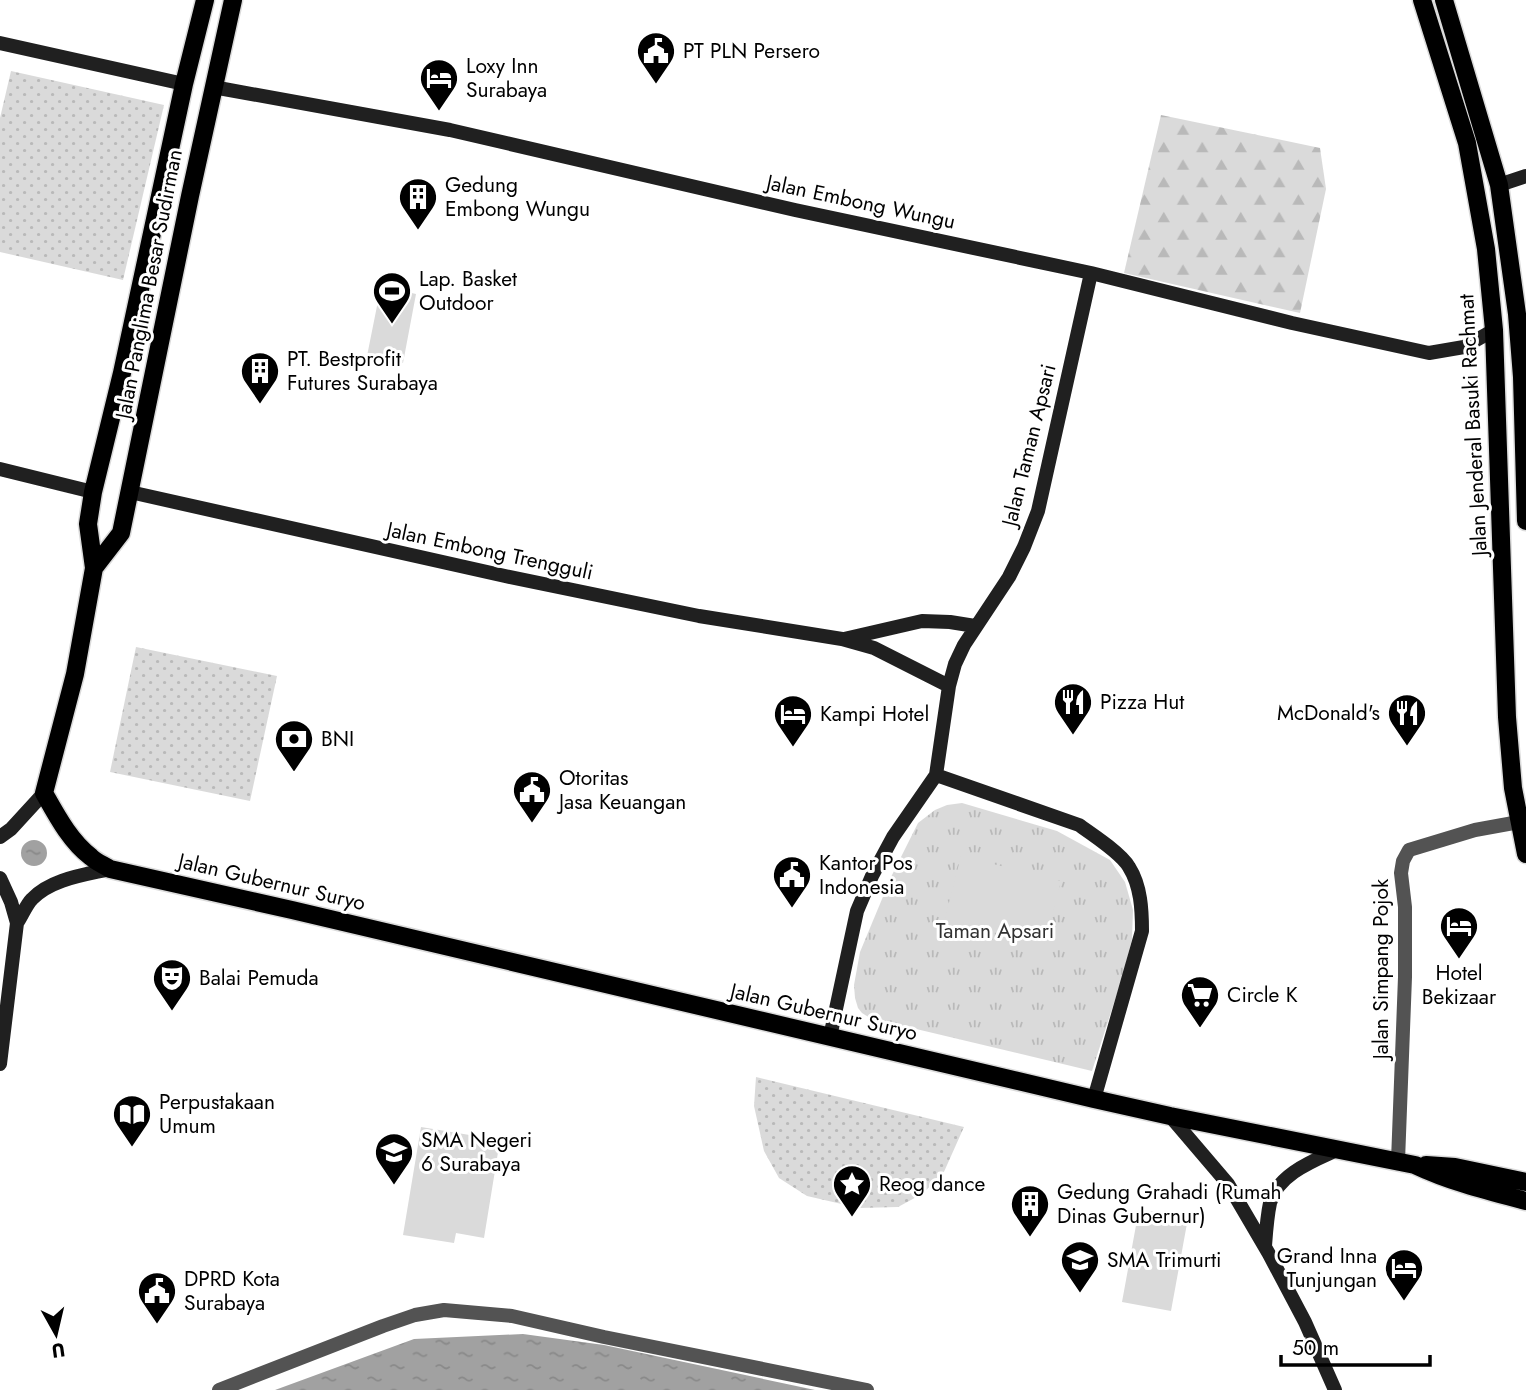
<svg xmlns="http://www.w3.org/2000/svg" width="1526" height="1390" font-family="Jost,sans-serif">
<defs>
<pattern id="grass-dots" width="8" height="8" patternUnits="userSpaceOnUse" patternTransform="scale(1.75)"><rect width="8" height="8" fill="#dadada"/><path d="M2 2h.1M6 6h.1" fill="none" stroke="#b9b9b9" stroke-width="1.8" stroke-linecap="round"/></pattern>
<pattern id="forest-firs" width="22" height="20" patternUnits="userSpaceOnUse" patternTransform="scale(1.75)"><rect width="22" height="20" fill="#dadada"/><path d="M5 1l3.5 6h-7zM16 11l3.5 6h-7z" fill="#b9b9b9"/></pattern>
<pattern id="park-tufts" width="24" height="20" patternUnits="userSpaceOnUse" patternTransform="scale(1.75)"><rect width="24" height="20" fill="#dadada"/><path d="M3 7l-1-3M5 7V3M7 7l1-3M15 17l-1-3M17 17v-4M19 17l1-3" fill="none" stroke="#b9b9b9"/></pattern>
<pattern id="water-ripples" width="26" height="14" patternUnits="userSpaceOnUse" patternTransform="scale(1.75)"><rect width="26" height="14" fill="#a1a1a1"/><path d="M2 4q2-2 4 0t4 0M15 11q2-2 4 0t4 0" fill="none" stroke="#898989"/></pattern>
</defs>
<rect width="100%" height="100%" fill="#fff"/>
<!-- grass -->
<path fill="url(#grass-dots)" d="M11,71L164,105L123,280L0,252V118Z
M136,647L277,676L250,801L110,772Z
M756,1077L964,1127L943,1174L922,1194L898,1207L859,1208L807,1196L779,1178L764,1151L754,1106Z"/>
<!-- forest -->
<path fill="url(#forest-firs)" d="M1161,115L1320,148L1326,189L1300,313L1124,273Z"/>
<!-- park -->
<path fill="url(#park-tufts)" d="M962,803L1057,831L1110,860L1125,882L1133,910L1132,939L1123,975L1092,1071L870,1018L862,1013L858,1008L855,998L854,985L860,952L892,875L918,823L935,810L947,805Z"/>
<!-- garden -->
<path fill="#dadada" d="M381,286L416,294L403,363L367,356Z
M961,856L1061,881L1045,944L945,918Z
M421,1127L500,1140L484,1238L456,1233L454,1243L403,1235Z
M1139,1209L1188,1218L1171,1311L1122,1302Z"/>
<!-- water -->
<path fill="url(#water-ripples)" d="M21 853a13 13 0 1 1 26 0a13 13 0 1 1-26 0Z
M523,1334L604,1345L815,1390H275L414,1339Z"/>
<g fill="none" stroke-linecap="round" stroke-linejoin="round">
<!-- primary casing -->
<g stroke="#dbdbdb" stroke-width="21">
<path id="primary" d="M205,0L184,84L122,373L93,492L88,524L94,568L75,674L44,793C57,816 70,841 91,857C96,862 104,865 110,869L292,910L1094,1099L1170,1116L1415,1165C1451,1182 1488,1191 1526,1201
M1422,0L1467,143L1486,249L1494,330L1507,717L1513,788L1526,854
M1444,0L1499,185L1517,314L1522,377L1526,521
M94,568L121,533L190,196L233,0
M1426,1165L1455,1167L1526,1182"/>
</g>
<!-- street -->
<path stroke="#535353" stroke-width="14" d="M1398,1161L1405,977V907L1401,873L1403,861L1409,850L1475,830L1519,822
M219,1390L383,1326L415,1315L444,1310L512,1316L604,1337L867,1390"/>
<!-- secondary -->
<path stroke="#202020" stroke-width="14" d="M0,43L184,84
M213,87L450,130L795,210L1091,273L1292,323L1429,353L1464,347L1494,330
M1499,185L1526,176
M0,469L93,492
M130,492L505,576L699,616L842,639L874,648L949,686
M844,639L922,621L950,622L975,626
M936,775L1079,825C1092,834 1122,854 1129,867C1141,886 1142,910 1142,931L1094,1099
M0,837L11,829L44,793
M0,878L11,902L17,923L0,1064
M17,923C22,916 26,905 32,899C51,879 84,875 110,869
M830,1037L857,911L872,876L893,837L936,775L949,686L955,664L964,645L1009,577L1024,547L1038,511L1091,273
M1170,1116L1228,1184L1269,1254L1305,1322L1335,1390
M1265,1246C1266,1232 1267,1217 1270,1203C1278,1174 1313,1161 1337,1150"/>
<!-- primary -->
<use href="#primary" stroke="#000" stroke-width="18"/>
</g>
<!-- icons -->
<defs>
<g id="civic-pin" transform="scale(2.0125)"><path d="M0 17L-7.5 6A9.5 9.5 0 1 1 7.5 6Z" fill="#000" stroke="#fff"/><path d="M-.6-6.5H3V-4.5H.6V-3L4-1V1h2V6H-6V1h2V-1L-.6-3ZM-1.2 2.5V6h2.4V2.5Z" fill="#fff"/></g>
<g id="hotel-pin" transform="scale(2.0125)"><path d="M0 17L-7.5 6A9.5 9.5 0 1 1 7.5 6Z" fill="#000" stroke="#fff"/><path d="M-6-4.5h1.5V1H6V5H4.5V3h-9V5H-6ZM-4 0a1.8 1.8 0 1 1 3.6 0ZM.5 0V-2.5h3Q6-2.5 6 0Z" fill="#fff"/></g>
<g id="building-pin" transform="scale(2.0125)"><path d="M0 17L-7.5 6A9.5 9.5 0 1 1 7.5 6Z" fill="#000" stroke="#fff"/><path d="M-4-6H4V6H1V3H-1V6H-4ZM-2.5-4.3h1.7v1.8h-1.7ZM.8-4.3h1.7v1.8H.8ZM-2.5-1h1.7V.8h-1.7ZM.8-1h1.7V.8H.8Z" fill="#fff"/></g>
<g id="stadium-pin" transform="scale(2.0125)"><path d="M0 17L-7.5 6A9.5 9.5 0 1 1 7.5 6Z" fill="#000" stroke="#fff"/><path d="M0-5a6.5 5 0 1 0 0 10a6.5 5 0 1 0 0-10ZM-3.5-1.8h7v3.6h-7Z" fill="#fff"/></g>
<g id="restaurant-pin" transform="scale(2.0125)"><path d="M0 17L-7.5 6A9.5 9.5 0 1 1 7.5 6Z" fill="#000" stroke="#fff"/><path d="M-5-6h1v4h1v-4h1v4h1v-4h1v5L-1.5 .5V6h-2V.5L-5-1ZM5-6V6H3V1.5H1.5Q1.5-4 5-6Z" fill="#fff"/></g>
<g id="bank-pin" transform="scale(2.0125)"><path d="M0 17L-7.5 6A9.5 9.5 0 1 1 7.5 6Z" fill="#000" stroke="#fff"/><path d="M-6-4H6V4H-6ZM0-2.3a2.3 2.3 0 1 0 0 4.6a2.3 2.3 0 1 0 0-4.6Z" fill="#fff"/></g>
<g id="theatre-pin" transform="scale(2.0125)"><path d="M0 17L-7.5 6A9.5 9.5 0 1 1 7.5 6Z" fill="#000" stroke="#fff"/><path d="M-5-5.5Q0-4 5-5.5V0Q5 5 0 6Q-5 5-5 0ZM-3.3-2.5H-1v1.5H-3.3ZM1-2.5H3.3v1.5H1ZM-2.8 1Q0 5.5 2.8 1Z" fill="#fff"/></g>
<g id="supermarket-pin" transform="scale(2.0125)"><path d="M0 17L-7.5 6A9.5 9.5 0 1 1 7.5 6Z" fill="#000" stroke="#fff"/><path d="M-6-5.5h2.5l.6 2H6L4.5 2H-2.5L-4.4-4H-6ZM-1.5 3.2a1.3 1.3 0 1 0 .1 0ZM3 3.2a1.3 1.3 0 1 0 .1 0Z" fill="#fff"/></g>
<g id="library-pin" transform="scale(2.0125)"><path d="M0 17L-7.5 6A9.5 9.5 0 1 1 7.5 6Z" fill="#000" stroke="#fff"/><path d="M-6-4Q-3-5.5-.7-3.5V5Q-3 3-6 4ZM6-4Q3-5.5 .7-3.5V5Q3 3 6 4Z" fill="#fff"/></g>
<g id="school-pin" transform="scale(2.0125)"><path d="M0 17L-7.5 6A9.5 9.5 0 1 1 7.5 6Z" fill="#000" stroke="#fff"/><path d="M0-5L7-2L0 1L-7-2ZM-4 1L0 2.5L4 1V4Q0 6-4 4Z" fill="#fff"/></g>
<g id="sight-pin" transform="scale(2.0125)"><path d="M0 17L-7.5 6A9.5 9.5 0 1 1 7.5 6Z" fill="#000" stroke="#fff"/><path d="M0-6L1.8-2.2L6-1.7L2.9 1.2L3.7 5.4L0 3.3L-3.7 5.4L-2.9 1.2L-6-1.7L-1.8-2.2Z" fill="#fff"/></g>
</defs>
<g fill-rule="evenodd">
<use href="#civic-pin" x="656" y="51"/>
<use href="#hotel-pin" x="439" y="78"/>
<use href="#building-pin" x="418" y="197"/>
<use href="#stadium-pin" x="392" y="291"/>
<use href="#building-pin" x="260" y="371"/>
<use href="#restaurant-pin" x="1073" y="702"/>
<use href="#restaurant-pin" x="1407" y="713"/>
<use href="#hotel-pin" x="793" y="714"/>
<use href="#bank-pin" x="294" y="739"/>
<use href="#civic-pin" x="532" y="790"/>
<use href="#civic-pin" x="792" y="875"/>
<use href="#hotel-pin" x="1459" y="926"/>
<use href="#theatre-pin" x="172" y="978"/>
<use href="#supermarket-pin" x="1200" y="995"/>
<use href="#library-pin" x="132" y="1114"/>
<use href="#school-pin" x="394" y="1152"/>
<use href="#sight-pin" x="852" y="1184"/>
<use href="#building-pin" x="1030" y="1204"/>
<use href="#school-pin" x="1080" y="1260"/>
<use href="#hotel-pin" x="1404" y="1268"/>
<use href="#civic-pin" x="157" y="1291"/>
</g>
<g text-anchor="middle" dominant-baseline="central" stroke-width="6" stroke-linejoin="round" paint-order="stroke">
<!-- poi labels -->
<g font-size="21" fill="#000" stroke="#fff" text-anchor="start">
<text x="683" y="51">PT PLN Persero</text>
<text x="466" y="66">Loxy Inn<tspan x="466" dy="24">Surabaya</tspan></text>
<text x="445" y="185">Gedung<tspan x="445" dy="24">Embong Wungu</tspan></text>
<text x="419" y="279">Lap. Basket<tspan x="419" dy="24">Outdoor</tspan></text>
<text x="287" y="359">PT. Bestprofit<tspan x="287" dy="24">Futures Surabaya</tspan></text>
<text x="1100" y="702">Pizza Hut</text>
<text x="1380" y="713" text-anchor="end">McDonald's</text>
<text x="820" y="714">Kampi Hotel</text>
<text x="321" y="739">BNI</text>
<text x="559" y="778">Otoritas<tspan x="559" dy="24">Jasa Keuangan</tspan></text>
<text x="819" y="863">Kantor Pos<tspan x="819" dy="24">Indonesia</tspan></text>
<text x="1459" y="973" text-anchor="middle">Hotel<tspan x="1459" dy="24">Bekizaar</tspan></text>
<text x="199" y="978">Balai Pemuda</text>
<text x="1227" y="995">Circle K</text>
<text x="159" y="1102">Perpustakaan<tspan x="159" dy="24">Umum</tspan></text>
<text x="421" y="1140">SMA Negeri<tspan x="421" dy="24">6 Surabaya</tspan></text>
<text x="879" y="1184">Reog dance</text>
<text x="1057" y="1192">Gedung Grahadi (Rumah<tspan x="1057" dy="24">Dinas Gubernur)</tspan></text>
<text x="1377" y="1256" text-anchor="end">Grand Inna<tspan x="1377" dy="24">Tunjungan</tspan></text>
<text x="1107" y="1260">SMA Trimurti</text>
<text x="184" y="1279">DPRD Kota<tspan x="184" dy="24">Surabaya</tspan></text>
</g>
<!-- street labels -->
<g font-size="21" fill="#000" stroke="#fff">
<text transform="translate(861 202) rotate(12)">Jalan Embong Wungu</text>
<text transform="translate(149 284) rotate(-79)">Jalan Panglima Besar Sudirman</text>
<text transform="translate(1473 425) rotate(-93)">Jalan Jenderal Basuki Rachmat</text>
<text transform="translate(1029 445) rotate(-76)">Jalan Taman Apsari</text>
<text transform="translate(490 551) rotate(12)">Jalan Embong Trengguli</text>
<text transform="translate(272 882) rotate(13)">Jalan Gubernur Suryo</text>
<text transform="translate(1381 969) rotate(-90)">Jalan Simpang Pojok</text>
<text transform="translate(824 1012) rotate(13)">Jalan Gubernur Suryo</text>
</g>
<!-- park labels -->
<g font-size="21" fill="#313131" stroke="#fff">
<text x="995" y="931">Taman Apsari</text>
</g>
</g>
<!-- north arrow -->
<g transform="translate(56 1334) rotate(172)" stroke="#ffffff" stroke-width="5" paint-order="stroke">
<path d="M0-5L12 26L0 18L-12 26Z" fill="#000000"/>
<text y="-10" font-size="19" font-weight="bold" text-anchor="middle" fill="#000000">U</text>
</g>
<!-- scale -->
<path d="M1281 1355v10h149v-10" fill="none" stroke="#000000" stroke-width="3.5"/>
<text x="1292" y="1355" font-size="21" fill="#000000" stroke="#ffffff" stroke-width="5" paint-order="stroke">50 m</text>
</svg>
